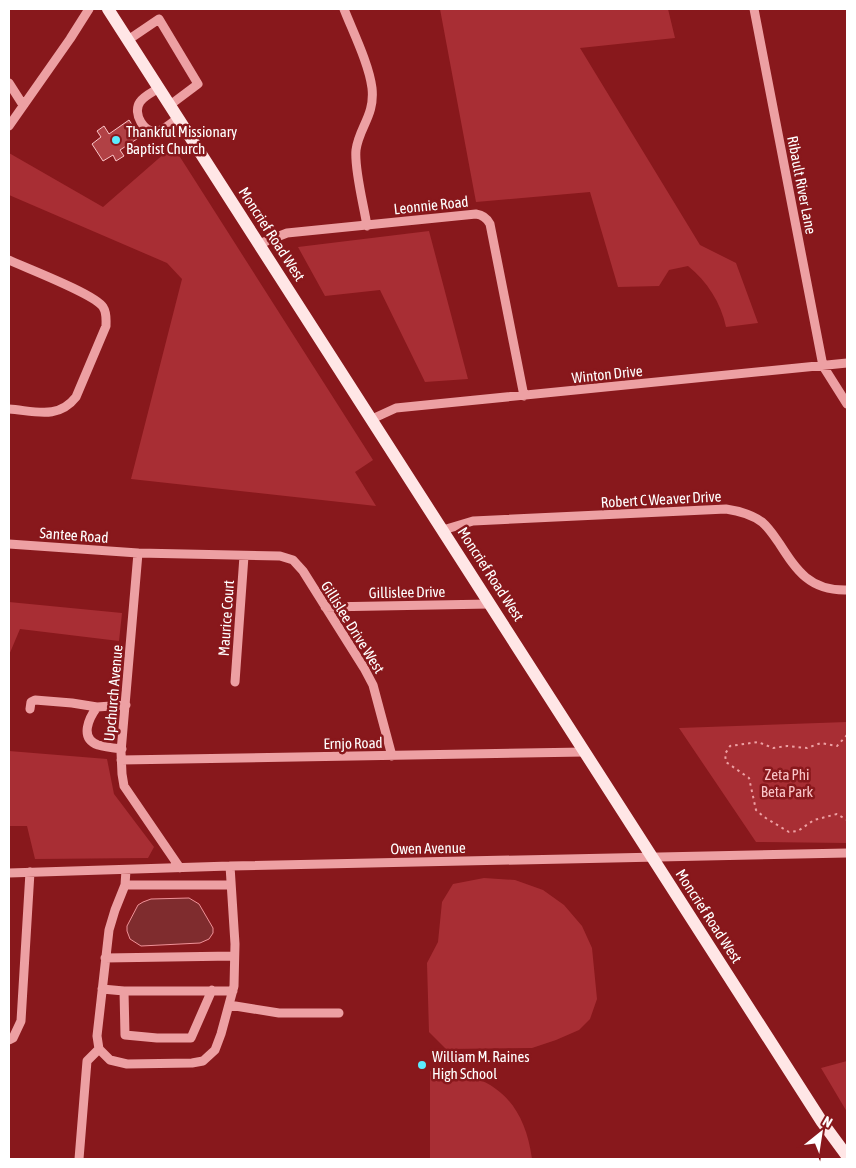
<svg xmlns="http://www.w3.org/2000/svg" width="856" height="1168" font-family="'Asap Condensed',sans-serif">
<rect width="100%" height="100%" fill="#88181c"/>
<!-- green -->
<path fill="#a82e34" d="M440,9H668L675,38L580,48L700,245L736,263L758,323L726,327C721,303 707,281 688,266L669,270L659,286L618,287L590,192L476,202Z
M173,146L373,460L355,472L376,506L131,479L182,279L167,263L9,195V153L103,207Z
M429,231L468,379L425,382L380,290L325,296L298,247Z
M9,602L122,613L119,641L20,629L9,655Z
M847,722V843L756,842L679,728Z
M9,751L107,759L114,794L154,847L148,858L35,859L27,826H9Z
M484,878L515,880L543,890L564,905L582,926L592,948L597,999L590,1019L579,1030L556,1040L532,1048L446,1049L429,1032L427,963L438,942L442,902L453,884Z
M847,1061V1112L821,1068Z
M430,1071C490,1071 524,1099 532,1159H430Z"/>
<!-- water -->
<path fill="#7f2c2e" stroke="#f09298" d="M189,898L199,904L213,928V933L209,939L200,943L141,946L130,939L127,931V926L138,905L143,902L151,899Z"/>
<!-- building -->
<path fill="#b14145" stroke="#fac5c8" d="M129,120L140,137L120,150L124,156L116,161L113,155L103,161L92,144L101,137L97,131L104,126L109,134Z"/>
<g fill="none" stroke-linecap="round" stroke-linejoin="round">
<!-- path -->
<path stroke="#eda0a3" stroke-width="2" stroke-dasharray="2.5 4" stroke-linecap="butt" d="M847,735L837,746L821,743L807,748L787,746L773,748L758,742L730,746L725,754L726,762L749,778L756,810L764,817L789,832L798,831L814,820L837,814L847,820"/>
<!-- minor -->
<path stroke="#eda0a3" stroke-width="9" d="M344,9C353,32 369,64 372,88C375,116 359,127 356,150C354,169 364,206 367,226
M754,9L823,366L847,404
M128,40L159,19L198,84L170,105
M9,83L23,105
M159,88C153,92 144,96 140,102C132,113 144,135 159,131C165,129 173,122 178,118
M9,126L70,39L89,9
M259,244L287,233L476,214C483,215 487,218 490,224L524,396
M9,260C26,268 95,294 103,307C107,313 106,319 106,326L76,397C58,420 35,411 9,409
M372,419L396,408L847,363
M443,530L473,521L726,509C740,511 751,514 762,522C769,528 774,536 779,543C797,571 810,591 847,590
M9,544L138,553L280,556L293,560L303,571L364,668L373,685L392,756
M138,553L121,752L122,774L124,786L180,868
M325,607L490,604
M235,682L244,556
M30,709L31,702L35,700L72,703L97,707
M122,749C114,748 105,747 98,745C79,738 89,718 97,707L126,705
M121,760L585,752
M126,870L125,885L115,910L109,930L97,1036L99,1049L110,1060L127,1064L192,1063L203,1061L215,1050L221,1034L234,986L235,944L230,866
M9,873L230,866L847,853
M125,885H231
M105,958L234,956
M102,989L124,991
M212,990L191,1038H157L125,1035L124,991H233
M229,1005L279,1013H339
M9,1040L13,1038L21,1021L30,872
M79,1159L87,1061L99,1049"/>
<!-- major -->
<path stroke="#ffe6e6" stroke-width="12" d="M108,9L822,1122L847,1156"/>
</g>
<!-- markers -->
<g fill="#5cecff" stroke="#88181c" stroke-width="2">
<circle cx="116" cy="140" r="5"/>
<circle cx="422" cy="1065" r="5"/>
</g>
<g text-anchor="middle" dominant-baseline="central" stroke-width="5" stroke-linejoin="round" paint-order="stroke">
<!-- poi labels -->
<g font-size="15" fill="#fff" stroke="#88181c" text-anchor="start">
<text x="126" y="131">Thankful Missionary<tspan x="126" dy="17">Baptist Church</tspan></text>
<text x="432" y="1056">William M. Raines<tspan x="432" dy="17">High School</tspan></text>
</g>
<!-- street labels -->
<g font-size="15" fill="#fff" stroke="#88181c">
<text transform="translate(802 185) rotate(79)">Ribault River Lane</text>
<text transform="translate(431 205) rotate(-6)">Leonnie Road</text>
<text transform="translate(272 234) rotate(57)">Moncrief Road West</text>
<text transform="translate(607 374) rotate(-6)">Winton Drive</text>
<text transform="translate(661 499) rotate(-3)">Robert C Weaver Drive</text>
<text transform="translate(74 535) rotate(4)">Santee Road</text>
<text transform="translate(491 574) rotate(57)">Moncrief Road West</text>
<text transform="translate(407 592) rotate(-1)">Gillislee Drive</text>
<text transform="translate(226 618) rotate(-86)">Maurice Court</text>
<text transform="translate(353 627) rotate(58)">Gillislee Drive West</text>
<text transform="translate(113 693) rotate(-85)">Upchurch Avenue</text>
<text transform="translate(353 743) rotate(-1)">Ernjo Road</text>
<text transform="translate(428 848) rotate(-1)">Owen Avenue</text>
<text transform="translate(709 916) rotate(57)">Moncrief Road West</text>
</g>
<!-- park labels -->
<g font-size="15" fill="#fac5c8" stroke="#88181c">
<text x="787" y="774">Zeta Phi<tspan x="787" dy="17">Beta Park</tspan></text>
</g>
</g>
<!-- border -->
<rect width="856" height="1168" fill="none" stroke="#ffffff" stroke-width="20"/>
<!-- north arrow -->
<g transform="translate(821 1133) rotate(30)" stroke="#88181c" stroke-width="4" paint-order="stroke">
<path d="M0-4L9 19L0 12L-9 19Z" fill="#ffffff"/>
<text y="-8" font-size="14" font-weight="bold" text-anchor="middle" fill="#ffffff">N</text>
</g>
</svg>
